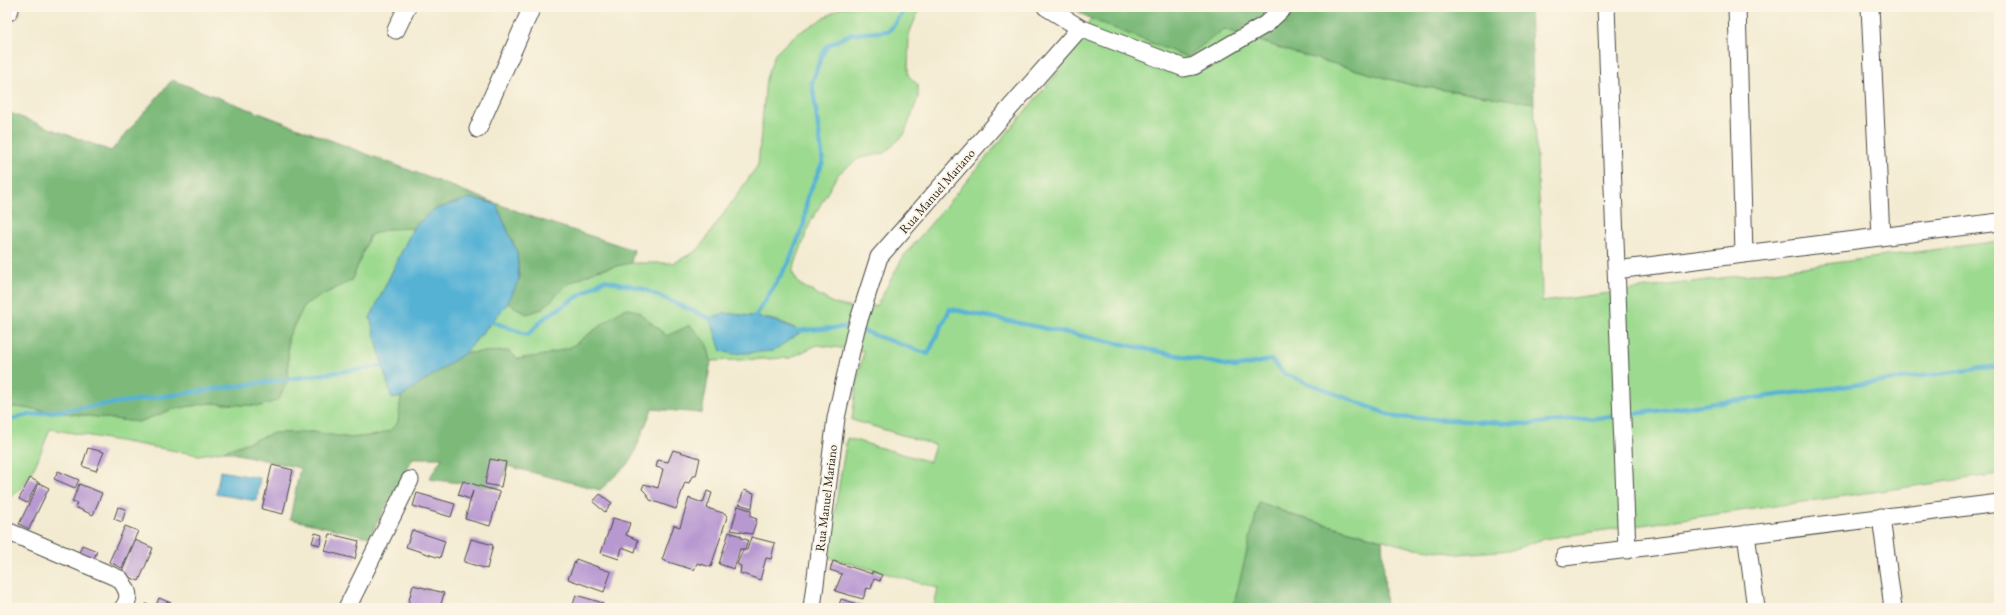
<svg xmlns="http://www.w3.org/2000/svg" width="2006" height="615" font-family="'EB Garamond',serif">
<rect width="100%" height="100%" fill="#fcf5e5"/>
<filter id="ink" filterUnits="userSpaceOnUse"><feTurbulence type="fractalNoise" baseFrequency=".025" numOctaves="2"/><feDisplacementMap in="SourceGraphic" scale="8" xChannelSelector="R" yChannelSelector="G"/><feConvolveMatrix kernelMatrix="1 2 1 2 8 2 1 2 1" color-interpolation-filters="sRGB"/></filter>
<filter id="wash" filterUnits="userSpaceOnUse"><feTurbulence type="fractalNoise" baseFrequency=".012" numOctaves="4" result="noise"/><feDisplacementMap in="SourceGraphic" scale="16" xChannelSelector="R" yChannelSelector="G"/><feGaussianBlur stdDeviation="0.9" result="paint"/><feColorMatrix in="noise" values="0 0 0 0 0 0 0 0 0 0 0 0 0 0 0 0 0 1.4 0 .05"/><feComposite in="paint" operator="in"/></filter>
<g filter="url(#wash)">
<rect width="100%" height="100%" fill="#f3ebd1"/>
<!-- green -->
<path fill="#9cda8f" stroke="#64825d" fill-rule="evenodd" d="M842,7H920L909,34L908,75L918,85V98L904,135L884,153L858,159L838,174L811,221L792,272L799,284L835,304L861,310L877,305L903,257L1058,72L1091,19L1187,57L1224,29L1292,52L1411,85L1534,103L1541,236L1542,302L1999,241V474L1543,539L1512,550L1459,554L1409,547L1295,516L1260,502L1233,608H934L938,588L827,557L847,438L930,462L935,445L852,420L857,380L864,351L817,345L790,358L711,361L707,344L667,336L637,311L625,308L571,347L545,355L518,359L508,351L465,353L508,303L527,314L542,309L568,284L597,270L631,263H674L698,250L758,165L766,79L775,54L794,36ZM724,313C747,316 783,317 800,332L773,351Z
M413,228L370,318L392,399L401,397L398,422L389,431L377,435L351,438L313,432L274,433L224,451L199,455L50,429C39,456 32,483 7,500V406L138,422L174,409L209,403L261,406L288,380V338L305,304L352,280L370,235L387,229Z"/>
<!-- forest -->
<path fill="#7dba7a" stroke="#547252" d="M1071,7H1530L1534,103L1411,85L1292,52L1224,29L1187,57L1091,19Z
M172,80L535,218L634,250L631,263L597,270L568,284L542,309L527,314L508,303L519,279L517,252L496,204L470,198L433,210L413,228L387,229L370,235L352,280L305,304L288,338V380L278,400L261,406L209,403L174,409L138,422L7,406V112L111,151Z
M625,308L637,311L667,336L690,325L707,344L711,361L702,413L652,409L631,461L600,490L508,466L499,488L429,479L442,458H413L369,537L290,519L300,468L224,451L274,433L313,432L351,438L377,435L389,431L398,422L401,397L465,353L508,351L518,359L545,355L571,347Z
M1259,502L1295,516L1382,540L1386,608H1233Z"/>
<!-- water -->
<path fill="#57b2d5" stroke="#416e80" d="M470,198L496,204L517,252L519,279L508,303L465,353L401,397L392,399L370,318L413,228L433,210Z
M724,313C750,316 778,318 801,332L773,351L733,354L721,351L710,318Z
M220,471L260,478L257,501L216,494Z"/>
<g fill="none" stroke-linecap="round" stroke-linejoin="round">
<!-- stream -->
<path stroke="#57b2d5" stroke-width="4.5" d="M488,320L528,335L544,318L604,280L641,288L716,321
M752,322L789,262L804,224L807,198L823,162L812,82L821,58L827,46L851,34L889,31L907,7
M860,330L928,354L950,309L1235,367L1271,360L1285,374L1395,417L1527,424L1619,416
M796,331L846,327L852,328
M1626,415L1999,366
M7,421L22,416L383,366L386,361"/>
</g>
<g id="blocks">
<!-- building -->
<path fill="#b898d1" d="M88,448L104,452L96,471L82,466Z
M673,450L700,458L696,476H692L689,483L685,482L676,509L650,500L647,494L642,489L644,484L658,488L663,469L656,467L658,460L668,462Z
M490,459L506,462L501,487L485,484Z
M272,465L293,470L283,514L262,509Z
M58,471L79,480L75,488L54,479Z
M30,478L38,482L27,503L19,499Z
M463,481L500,492L490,526L465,519L473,491L470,499L458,495Z
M39,483L49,488L29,529L19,524Z
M79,484L102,493L93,515L75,507L77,503L72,502Z
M744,490L754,493L752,508L739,504Z
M707,491L712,493L707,508L726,514L727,517L711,567L697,563L694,570L662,560L674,525L680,527L689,498L703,503Z
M417,493L455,504L451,517L413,506Z
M600,494L612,503L605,512L593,502Z
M738,506L751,510V517L757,519L752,534L731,530Z
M118,507L126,509L122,522L114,519Z
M613,518L630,523L626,535L638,540L635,552L622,547L619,559L601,553Z
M125,526L138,531L122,568L109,562Z
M412,530L445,541L440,558L406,547Z
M729,532L741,536V538L748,540L745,549H740L734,569L719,564Z
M315,533L322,535L320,545L312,543Z
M330,534L359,541L355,559L325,551Z
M751,537L775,543L771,559L766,558L760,580L740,573L741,566L737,564L743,550H747Z
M471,539L493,545L487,569L464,562Z
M135,540L153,548L139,581L121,574Z
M82,545L97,551L92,563L77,558Z
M576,559L611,572L604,592L568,579Z
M833,561L872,574V571L882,575L880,581L874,579L871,589L867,588L863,599L835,591L842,574L830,570Z
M413,585L444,593L440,608H407Z
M576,595L603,603L601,608H572Z
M159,598L171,603L169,608H144L146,604L155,608Z
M841,599L865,606L864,608H838Z"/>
</g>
</g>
<g filter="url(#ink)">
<use href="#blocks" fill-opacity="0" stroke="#494844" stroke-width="1"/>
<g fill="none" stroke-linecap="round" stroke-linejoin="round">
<!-- minor casing -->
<g stroke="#494844" stroke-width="19">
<path id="minor" d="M1046,7L1080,28
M1606,7L1627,550
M1737,7L1744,254
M1870,7L1881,237
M396,30L407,7
M478,129L532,7
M1616,270L1999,222
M1881,517L1893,608
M7,531L120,579C127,589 132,597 123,608
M1746,534L1756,608
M1564,557L1999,503
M347,608L410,480
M812,608L836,418L856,329L879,257L1080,28L1184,68L1194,66L1266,24L1284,7"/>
</g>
<!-- secondary casing -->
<g stroke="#494844" stroke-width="24">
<path id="secondary" d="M7,10L8,7"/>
</g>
<!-- minor -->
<use href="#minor" stroke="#fff" stroke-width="17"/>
<!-- secondary -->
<use href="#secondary" stroke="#fff" stroke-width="22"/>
</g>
</g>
<g text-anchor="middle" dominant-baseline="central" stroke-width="4" stroke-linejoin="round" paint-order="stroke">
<!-- street labels -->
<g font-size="13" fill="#2b2b2b" stroke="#fcf5e5">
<text transform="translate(937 191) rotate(-49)">Rua Manuel Mariano</text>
<text transform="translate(826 498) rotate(-83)">Rua Manuel Mariano</text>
</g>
</g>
<!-- margin -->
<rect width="2006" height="615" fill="none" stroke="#fcf5e5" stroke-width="24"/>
</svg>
